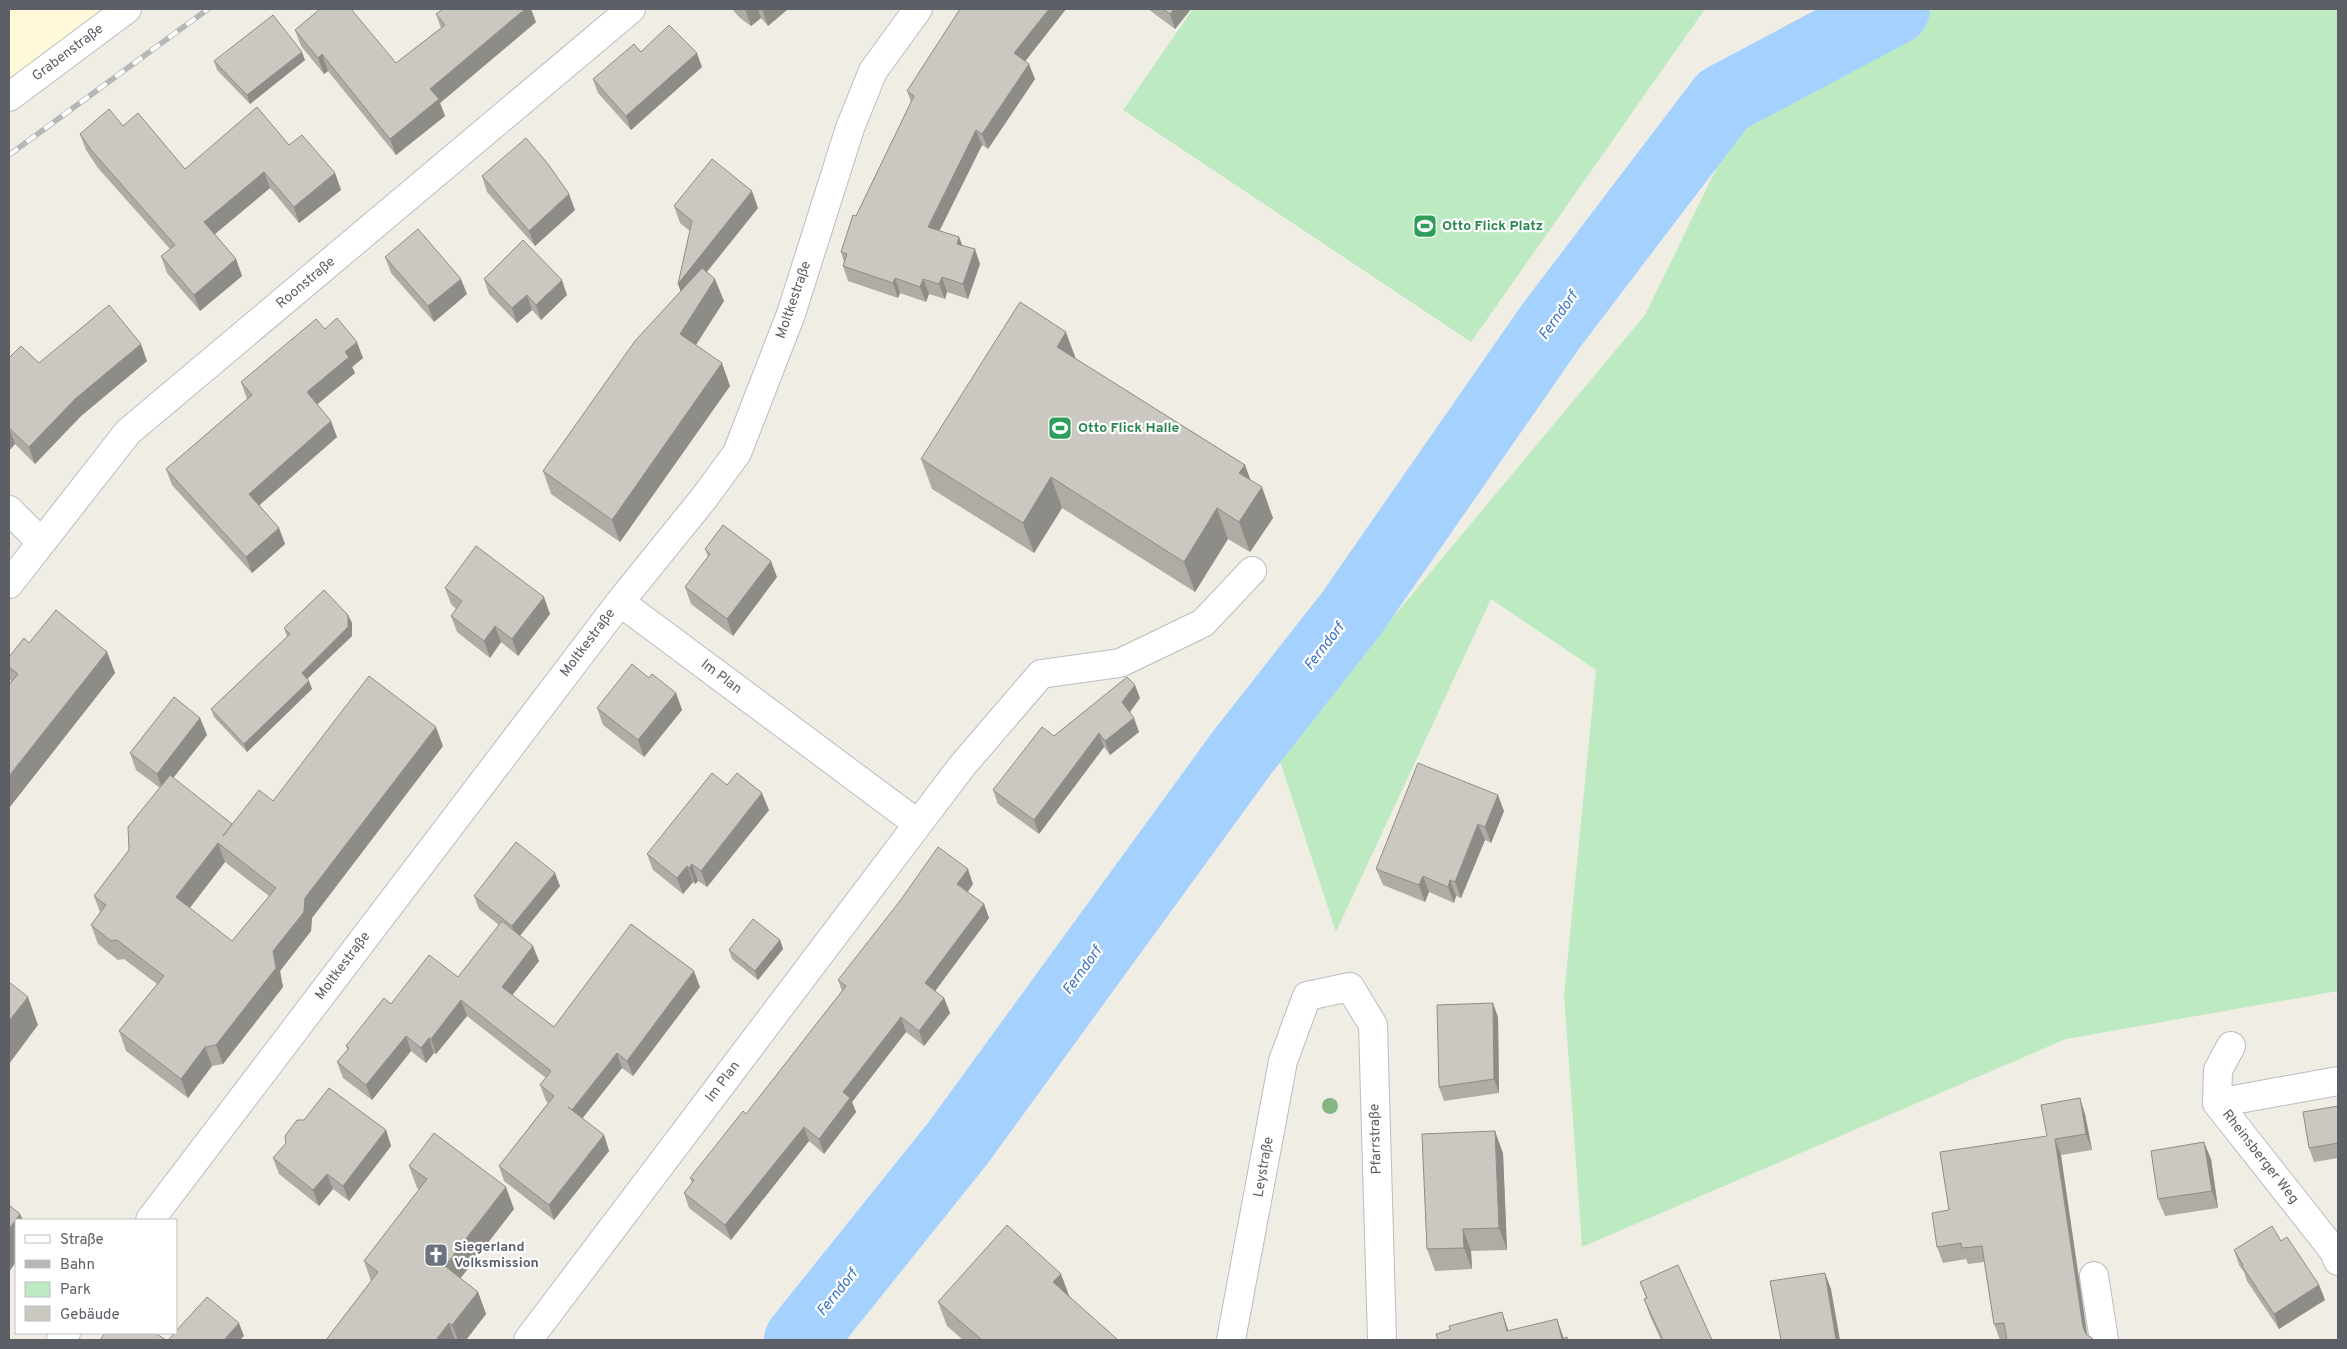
<svg xmlns="http://www.w3.org/2000/svg" width="2347" height="1349" font-family="Overpass,sans-serif">
<rect width="100%" height="100%" fill="#f0eee4"/>
<!-- commercial -->
<path fill="#fff9da" d="M9,9H100L111,28L9,107Z"/>
<!-- green -->
<path fill="#beeac2" d="M1193,9H1705L1471,342L1123,110Z
M1929,9H2338V991L2066,1039L1582,1247L1564,995L1596,670L1491,599L1336,932L1278,755L1645,315L1743,114Z"/>
<g fill="none" stroke-linecap="round" stroke-linejoin="round">
<!-- river -->
<path stroke="#a5d1ff" stroke-width="72" d="M800,1340L958,1143L1241,754L1351,614L1551,326L1723,100L1894,9"/>
<!-- minor casing -->
<g stroke="#b9bcc1" stroke-width="30">
<path id="minor" d="M9,97L127,9
M9,510L41,542
M9,584L128,432L631,9
M918,824L962,766L1041,674L1120,663L1203,623L1252,571
M2231,1046L2218,1070L2217,1103L2333,1250L2338,1261
M2217,1103L2338,1081
M150,1220L620,602L704,498L737,453L791,314L850,128L873,71L918,9
M2094,1276L2104,1340
M61,1340L66,1333
M528,1340L918,824L620,602
M1231,1340L1283,1061L1307,996L1350,987L1373,1025L1382,1340"/>
</g>
<!-- minor -->
<use href="#minor" stroke="#fff" stroke-width="28"/>
<!-- rail casing -->
<g stroke="#b6b7b7" stroke-width="5.5">
<path id="rail" d="M9,155L208,9"/>
</g>
<!-- rail -->
<use href="#rail" stroke="#fff" stroke-width="4" stroke-dasharray="11" stroke-linecap="butt"/>
</g>
<!-- trees -->
<circle fill="#85b485" cx="1330" cy="1106" r="8"/>
<!-- wall -->
<path fill="#afaca6" fill-rule="evenodd" d="M732,9H788L768,26L761,18L751,26L740,18Z
M1066,9L1025,61L1035,79L988,149L982,145L939,231L959,237L962,245L980,264L968,299L947,292L945,299L929,294L926,302L900,293L898,298L848,281L843,266L844,262L841,252L856,216L911,102L907,91Z
M1148,9H1191L1175,29Z
M436,14L536,22L440,103L445,116L396,155L328,71L324,74L301,46L295,30L396,63L441,28Z
M641,52L702,67L631,130L598,93L593,79Z
M305,60L250,104L217,70L214,61Z
M123,126L185,169L289,145L335,173L341,190L299,223L270,188L215,234L236,259L242,276L200,311L167,273L161,256L170,249L98,168L86,150L80,134Z
M482,176L575,210L535,246L487,192Z
M674,206L758,208L707,272L724,301L696,345L730,386L620,542L551,494L543,471L681,291L678,284L690,231L680,223Z
M385,257L467,294L434,322L391,273Z
M484,279L567,295L541,320L532,310L517,323L489,294Z
M325,329L363,358L352,367L355,373L317,404L337,437L259,505L279,528L285,544L252,573L172,485L166,469L247,399L241,382Z
M9,358L39,363L147,361L81,416L35,464L15,444L9,451Z
M1076,359L1245,465L1250,480L1273,518L1250,552L1228,539L1195,592L1062,508L1034,553L932,489L921,459Z
M705,549L777,577L733,636L691,604L685,587L708,557Z
M445,588L550,614L518,656L501,642L490,658L457,632L451,616L456,609L451,604Z
M348,615L352,623V636L307,679L312,689L247,752L214,717L211,709L287,637L284,628Z
M29,643L107,652L115,673L9,808V685L11,682L9,676V657Z
M649,678L676,693L682,710L644,757L603,725L597,708Z
M1140,698L1130,712L1139,732L1110,755L1104,747L1039,834L998,804L993,790L1054,736Z
M200,718L207,735L173,778L232,824L273,801L443,746L312,918L311,931L280,971L283,987L223,1064L212,1066L188,1098L126,1051L119,1031L157,984L124,959L118,960L98,944L91,925L100,912L94,896L129,850L160,788L136,770L130,753ZM225,862L269,896L232,941L189,908Z
M727,785L769,810L707,887L698,881L695,884L693,882L683,894L653,870L647,854Z
M1504,811L1491,843L1485,840L1461,898L1456,896L1454,903L1429,892L1425,902L1383,885L1376,869Z
M973,884L968,892L984,904L989,918L935,991L944,998L950,1013L924,1046L906,1032L852,1102L856,1112L824,1154L809,1141L731,1240L689,1208L684,1193L692,1183L690,1178L746,1114L842,991L838,980Z
M560,886L520,936L539,961L512,995L554,1027L700,987L633,1076L622,1068L582,1119L604,1135L609,1151L554,1220L504,1181L499,1166L548,1103L546,1101L540,1085L546,1078L467,1016L436,1054L434,1053L426,1063L411,1051L372,1100L343,1078L337,1062L348,1050L346,1046L391,1004L458,977L499,925L479,909L474,896Z
M780,940L783,949L758,980L732,959L729,950Z
M1498,1017L1499,1093L1444,1101L1439,1087Z
M2338,1106V1158L2314,1162L2309,1148Z
M2085,1114L2092,1150L2061,1155L2007,1339L2000,1340L1994,1324L1984,1262L1968,1264L1966,1259L1943,1263L1937,1247L1949,1210L2047,1136Z
M386,1130L391,1146L349,1201L333,1189L319,1206L279,1174L273,1158Z
M1503,1153L1507,1250L1471,1251L1472,1269L1435,1271L1427,1249Z
M2211,1159L2218,1208L2165,1216L2158,1199Z
M409,1166L514,1209L460,1278L478,1292L486,1314L466,1340H326L371,1281L364,1261L419,1190L417,1188Z
M2281,1241L2319,1285L2325,1300L2279,1329L2247,1281L2244,1272L2239,1265L2234,1250Z
M1640,1282L1712,1340H1661L1650,1316L1644,1299L1646,1298Z
M1069,1297L1118,1340H963L947,1326L938,1302Z"/>
<!-- shaded-wall -->
<path fill="#8e8c87" d="M525,9H531L536,22L440,103L445,116L396,155L390,139L430,89Z
M745,9H758L761,18L751,26Z
M762,9H788L768,26Z
M1049,9H1066L1020,68L1014,53Z
M1174,9H1191L1175,29L1170,14Z
M302,52L305,60L250,104L247,95Z
M697,53L702,67L631,130L626,116Z
M322,54L328,71L324,74L318,58Z
M1029,64L1035,79L988,149L982,134Z
M976,130L982,145L934,242L928,227Z
M264,172L270,188L210,238L204,222Z
M335,173L341,190L299,223L294,207Z
M752,191L758,208L684,300L678,284Z
M569,194L575,210L535,246L529,231Z
M959,237L965,252L957,244Z
M975,249L980,264L968,299L963,284Z
M236,259L242,276L200,311L194,295Z
M942,277L947,292L945,299L939,284Z
M895,278L900,293L898,298L893,283Z
M461,279L467,294L434,322L428,306Z
M715,279L724,301L688,357L680,334Z
M923,279L929,294L926,302L920,287Z
M562,280L567,295L541,320L536,305Z
M527,295L532,310L517,323L512,308Z
M1066,332L1077,362L1057,347Z
M357,342L363,358L352,367L355,373L313,408L307,392L345,352Z
M141,344L147,361L81,416L35,464L29,447L75,399Z
M722,363L730,386L620,542L612,520Z
M331,421L337,437L254,510L249,494Z
M9,428L15,444L9,451Z
M1245,465L1256,495L1239,473Z
M1051,477L1062,508L1034,553L1023,523Z
M1262,487L1273,518L1250,552L1239,522Z
M1217,508L1228,539L1195,592L1184,562Z
M279,528L285,544L252,573L246,557Z
M771,561L777,577L733,636L727,619Z
M544,597L550,614L518,656L512,639Z
M348,615L352,623V636L305,681L302,673Z
M495,626L501,642L490,658L484,641Z
M107,652L115,673L9,808V776Z
M309,681L312,689L247,752L244,744Z
M1135,685L1140,698L1127,716L1122,702Z
M676,693L682,710L644,757L638,740Z
M200,718L207,735L163,791L157,774Z
M1134,718L1139,732L1110,755L1105,741Z
M436,727L443,746L312,918L311,931L280,971L283,987L223,1064L216,1045L273,951L305,898Z
M1099,733L1104,747L1039,834L1034,820Z
M762,793L769,810L707,887L701,871Z
M1498,795L1504,811L1491,843L1485,827Z
M1478,824L1485,840L1461,898L1455,882Z
M218,843L225,862L183,917L176,897Z
M692,864L698,881L695,884L689,868Z
M687,866L693,882L683,894L677,878Z
M968,869L973,884L962,899L957,884Z
M555,873L560,886L517,939L512,926Z
M1423,876L1429,892L1425,902L1419,885Z
M1450,880L1456,896L1454,903L1448,887Z
M984,904L989,918L930,998L925,983Z
M780,940L783,949L758,980L755,971Z
M533,946L539,961L507,1002L502,987Z
M694,971L700,987L633,1076L627,1061Z
M28,997L38,1025L9,1064V1021Z
M944,998L950,1013L924,1046L919,1031Z
M461,1000L467,1016L436,1054L431,1039Z
M1493,1003L1498,1017L1499,1093L1494,1079Z
M901,1017L906,1032L852,1102L856,1112L824,1154L819,1139L843,1092Z
M406,1036L411,1051L372,1100L366,1085Z
M429,1038L434,1053L426,1063L421,1048Z
M205,1047L212,1066L188,1098L181,1079Z
M617,1053L622,1068L577,1125L572,1110Z
M2080,1098L2085,1114L2092,1150L2086,1134Z
M804,1127L809,1141L731,1240L725,1225Z
M386,1130L391,1146L349,1201L343,1186Z
M1495,1131L1503,1153L1507,1250L1499,1228Z
M604,1135L609,1151L554,1220L549,1205Z
M2055,1139L2061,1155L2088,1340L2083,1327Z
M2204,1142L2211,1159L2218,1208L2212,1191Z
M327,1174L333,1189L319,1206L313,1190Z
M506,1187L514,1209L453,1288L445,1266Z
M20,1214L23,1220H16V1262L9,1272V1229Z
M1463,1229L1471,1251L1472,1269L1464,1248Z
M1825,1273L1831,1289L1840,1340H1836Z
M1061,1274L1070,1298L1053,1282Z
M2319,1285L2325,1300L2279,1329L2274,1314Z
M478,1292L486,1314L466,1340H458L452,1325Z
M1502,1312L1508,1329L1511,1340L1507,1331Z
M1557,1319L1563,1336L1564,1340H1562Z
M239,1323L244,1336L240,1340H224Z
M449,1323L455,1340H436Z"/>
<!-- building -->
<path fill="#cbc8c1" stroke="#8e8c87" fill-rule="evenodd" d="M320,9H351L396,63L445,25L436,14L443,9H525L430,89L439,99L390,139L322,54L318,58L295,30Z
M960,9H1049L1014,53L1029,64L982,134L976,130L928,227L959,237L957,244L975,249L963,284L942,277L939,284L923,279L920,287L895,278L893,283L843,266L847,254L841,252L853,215L856,216L914,96L907,91Z
M1163,9H1174L1170,14Z
M273,15L302,52L247,95L214,61Z
M669,25L697,53L626,116L593,79L634,44L641,52Z
M257,107L289,145L302,135L335,173L294,207L264,172L204,222L236,259L194,295L161,256L175,245L92,151L80,134L109,109L123,126L138,113L185,169Z
M526,138L548,164L569,194L529,231L482,176Z
M712,159L752,191L678,284L692,221L674,206Z
M418,229L461,279L428,306L385,257Z
M523,240L562,280L536,305L527,295L512,308L484,279Z
M702,268L715,279L680,334L722,363L612,520L543,471L635,341Z
M1020,302L1066,332L1057,347L1245,465L1239,473L1262,487L1239,522L1217,508L1184,562L1051,477L1023,523L921,459Z
M109,305L141,344L75,399L29,447L9,428V358L21,346L39,363Z
M337,318L357,342L345,352L349,357L307,392L331,421L249,494L279,528L246,557L166,469L252,395L241,382L316,319L325,329Z
M723,525L771,561L727,619L685,587L710,554L705,549Z
M476,546L544,597L512,639L495,626L484,641L451,616L462,601L445,588Z
M324,590L348,615V627L302,673L309,681L244,744L211,709L290,634L284,628Z
M56,610L107,652L9,776V685L18,674L9,667V657L24,638L29,643Z
M632,664L649,678L652,674L676,693L638,740L597,708Z
M369,676L436,727L305,898L304,912L273,951L276,968L216,1045L205,1047L181,1079L119,1031L164,976L117,940L111,941L91,925L106,905L94,896L129,850L128,827L170,775L232,824L223,836L259,790L273,801ZM218,843L276,888L232,941L176,897Z
M1127,677L1135,685L1122,702L1134,718L1105,741L1099,733L1034,820L993,790L1042,727L1054,736Z
M174,697L200,718L157,774L130,753Z
M1418,763L1498,795L1485,827L1478,824L1455,882L1450,880L1448,887L1423,876L1419,885L1376,869Z
M712,773L727,785L737,773L762,793L701,871L692,864L689,868L687,866L677,878L647,854Z
M516,842L555,873L512,926L474,896Z
M938,847L968,869L957,884L984,904L925,983L944,998L919,1031L901,1017L843,1092L850,1098L819,1139L804,1127L725,1225L684,1193L694,1180L690,1178L743,1111L746,1114L846,986L838,980L900,901Z
M753,919L780,940L755,971L729,950Z
M502,921L533,946L502,987L554,1027L631,924L694,971L627,1061L617,1053L572,1110L568,1107L604,1135L549,1205L499,1166L554,1096L540,1085L551,1071L461,1000L431,1039L429,1038L421,1048L406,1036L366,1085L337,1062L349,1048L346,1046L384,998L391,1004L429,955L458,977Z
M9,982L28,997L9,1021Z
M1493,1003L1494,1079L1439,1087L1437,1005Z
M329,1088L386,1130L343,1186L327,1174L313,1190L273,1158L286,1143L285,1136L297,1120H304Z
M2080,1098L2086,1134L2055,1139L2083,1327L2086,1334L2093,1339V1340H2007L2004,1323L1994,1324L1982,1246L1962,1248L1961,1243L1937,1247L1932,1213L1949,1210L1940,1152L2047,1136L2041,1105Z
M2338,1106V1143L2309,1148L2303,1112Z
M1495,1131L1499,1228L1463,1229L1464,1248L1427,1249L1422,1134Z
M434,1133L506,1187L445,1266L478,1292L452,1325L449,1323L436,1340H326L378,1272L364,1261L427,1179L409,1166Z
M2204,1142L2212,1191L2158,1199L2151,1151Z
M9,1205L20,1214L9,1229Z
M1007,1225L1061,1274L1053,1282L1118,1340H982L938,1302Z
M2272,1226L2281,1241L2287,1237L2319,1285L2274,1314L2242,1266L2243,1265L2234,1250Z
M1678,1265L1712,1340H1663L1644,1299L1647,1298L1640,1282Z
M1825,1273L1836,1340H1781L1770,1281Z
M207,1297L239,1323L224,1340H168L175,1333H176V1331Z
M1502,1312L1507,1331L1557,1319L1562,1339L1567,1337L1568,1340H1438L1436,1334L1450,1330L1449,1326Z
M105,1333H155L166,1340H100Z"/>
<!-- icons -->
<defs>
<g id="stadium-square" transform="scale(1.25)"><rect x="-9" y="-9" width="18" height="18" rx="4" fill="#2e9e5b" stroke="#fff"/><path d="M0-5a6.5 5 0 1 0 0 10a6.5 5 0 1 0 0-10ZM-3.5-1.8h7v3.6h-7Z" fill="#fff"/></g>
<g id="church-square" transform="scale(1.25)"><rect x="-9" y="-9" width="18" height="18" rx="4" fill="#6b7280" stroke="#fff"/><path d="M-1.2-6h2.4v3.5h3.3v2.4h-3.3V6h-2.4V-.1h-3.3v-2.4h3.3Z" fill="#fff"/></g>
</defs>
<g fill-rule="evenodd">
<use href="#stadium-square" x="1425" y="226"/>
<use href="#stadium-square" x="1060" y="428"/>
<use href="#church-square" x="436" y="1255"/>
</g>
<g text-anchor="middle" dominant-baseline="central" stroke-width="4.5" stroke-linejoin="round" paint-order="stroke">
<!-- street labels -->
<g font-size="14" fill="#5c6066" stroke="#fff">
<text transform="translate(68 53) rotate(-37)">Grabenstraße</text>
<text transform="translate(306 283) rotate(-40)">Roonstraße</text>
<text transform="translate(794 300) rotate(-71)">Moltkestraße</text>
<text transform="translate(588 643) rotate(-53)">Moltkestraße</text>
<text transform="translate(721 677) rotate(37)">Im Plan</text>
<text transform="translate(343 966) rotate(-53)">Moltkestraße</text>
<text transform="translate(723 1082) rotate(-53)">Im Plan</text>
<text transform="translate(1376 1139) rotate(-92)">Pfarrstraße</text>
<text transform="translate(2260 1157) rotate(52)">Rheinsberger Weg</text>
<text transform="translate(1264 1167) rotate(-80)">Leystraße</text>
</g>
<!-- leisure labels -->
<g font-size="14" font-weight="bold" fill="#27864d" stroke="#fff" text-anchor="start">
<text x="1442" y="226">Otto Flick Platz</text>
<text x="1078" y="428">Otto Flick Halle</text>
</g>
<!-- worship labels -->
<g font-size="14" font-weight="bold" fill="#5b616d" stroke="#fff" text-anchor="start">
<text x="454" y="1247">Siegerland<tspan x="454" dy="16">Volksmission</tspan></text>
</g>
<!-- water labels -->
<g font-size="15" font-style="italic" fill="#3a73c5" stroke="#fff">
<text transform="translate(1559 316) rotate(-54)">Ferndorf</text>
<text transform="translate(1325 647) rotate(-52)">Ferndorf</text>
<text transform="translate(1083 971) rotate(-54)">Ferndorf</text>
<text transform="translate(838 1293) rotate(-51)">Ferndorf</text>
</g>
</g>
<!-- border -->
<rect width="2347" height="1349" fill="none" stroke="#5c6066" stroke-width="20"/>
<!-- legend -->
<rect x="15" y="1219" width="162" height="115" fill="#ffffff" stroke="#bebfc2"/>
<rect x="25" y="1235" width="25" height="8" fill="#ffffff" stroke="#bebfc2"/>
<text x="60" y="1244" font-size="15" fill="#5c6066">Straße</text>
<rect x="25" y="1260" width="25" height="8" fill="#b6b7b7" stroke="#bebfc2"/>
<text x="60" y="1269" font-size="15" fill="#5c6066">Bahn</text>
<rect x="25" y="1282" width="25" height="15" fill="#beeac2" stroke="#bebfc2"/>
<text x="60" y="1294" font-size="15" fill="#5c6066">Park</text>
<rect x="25" y="1306" width="25" height="15" fill="#cbc8c1" stroke="#bebfc2"/>
<text x="60" y="1319" font-size="15" fill="#5c6066">Gebäude</text>
</svg>
